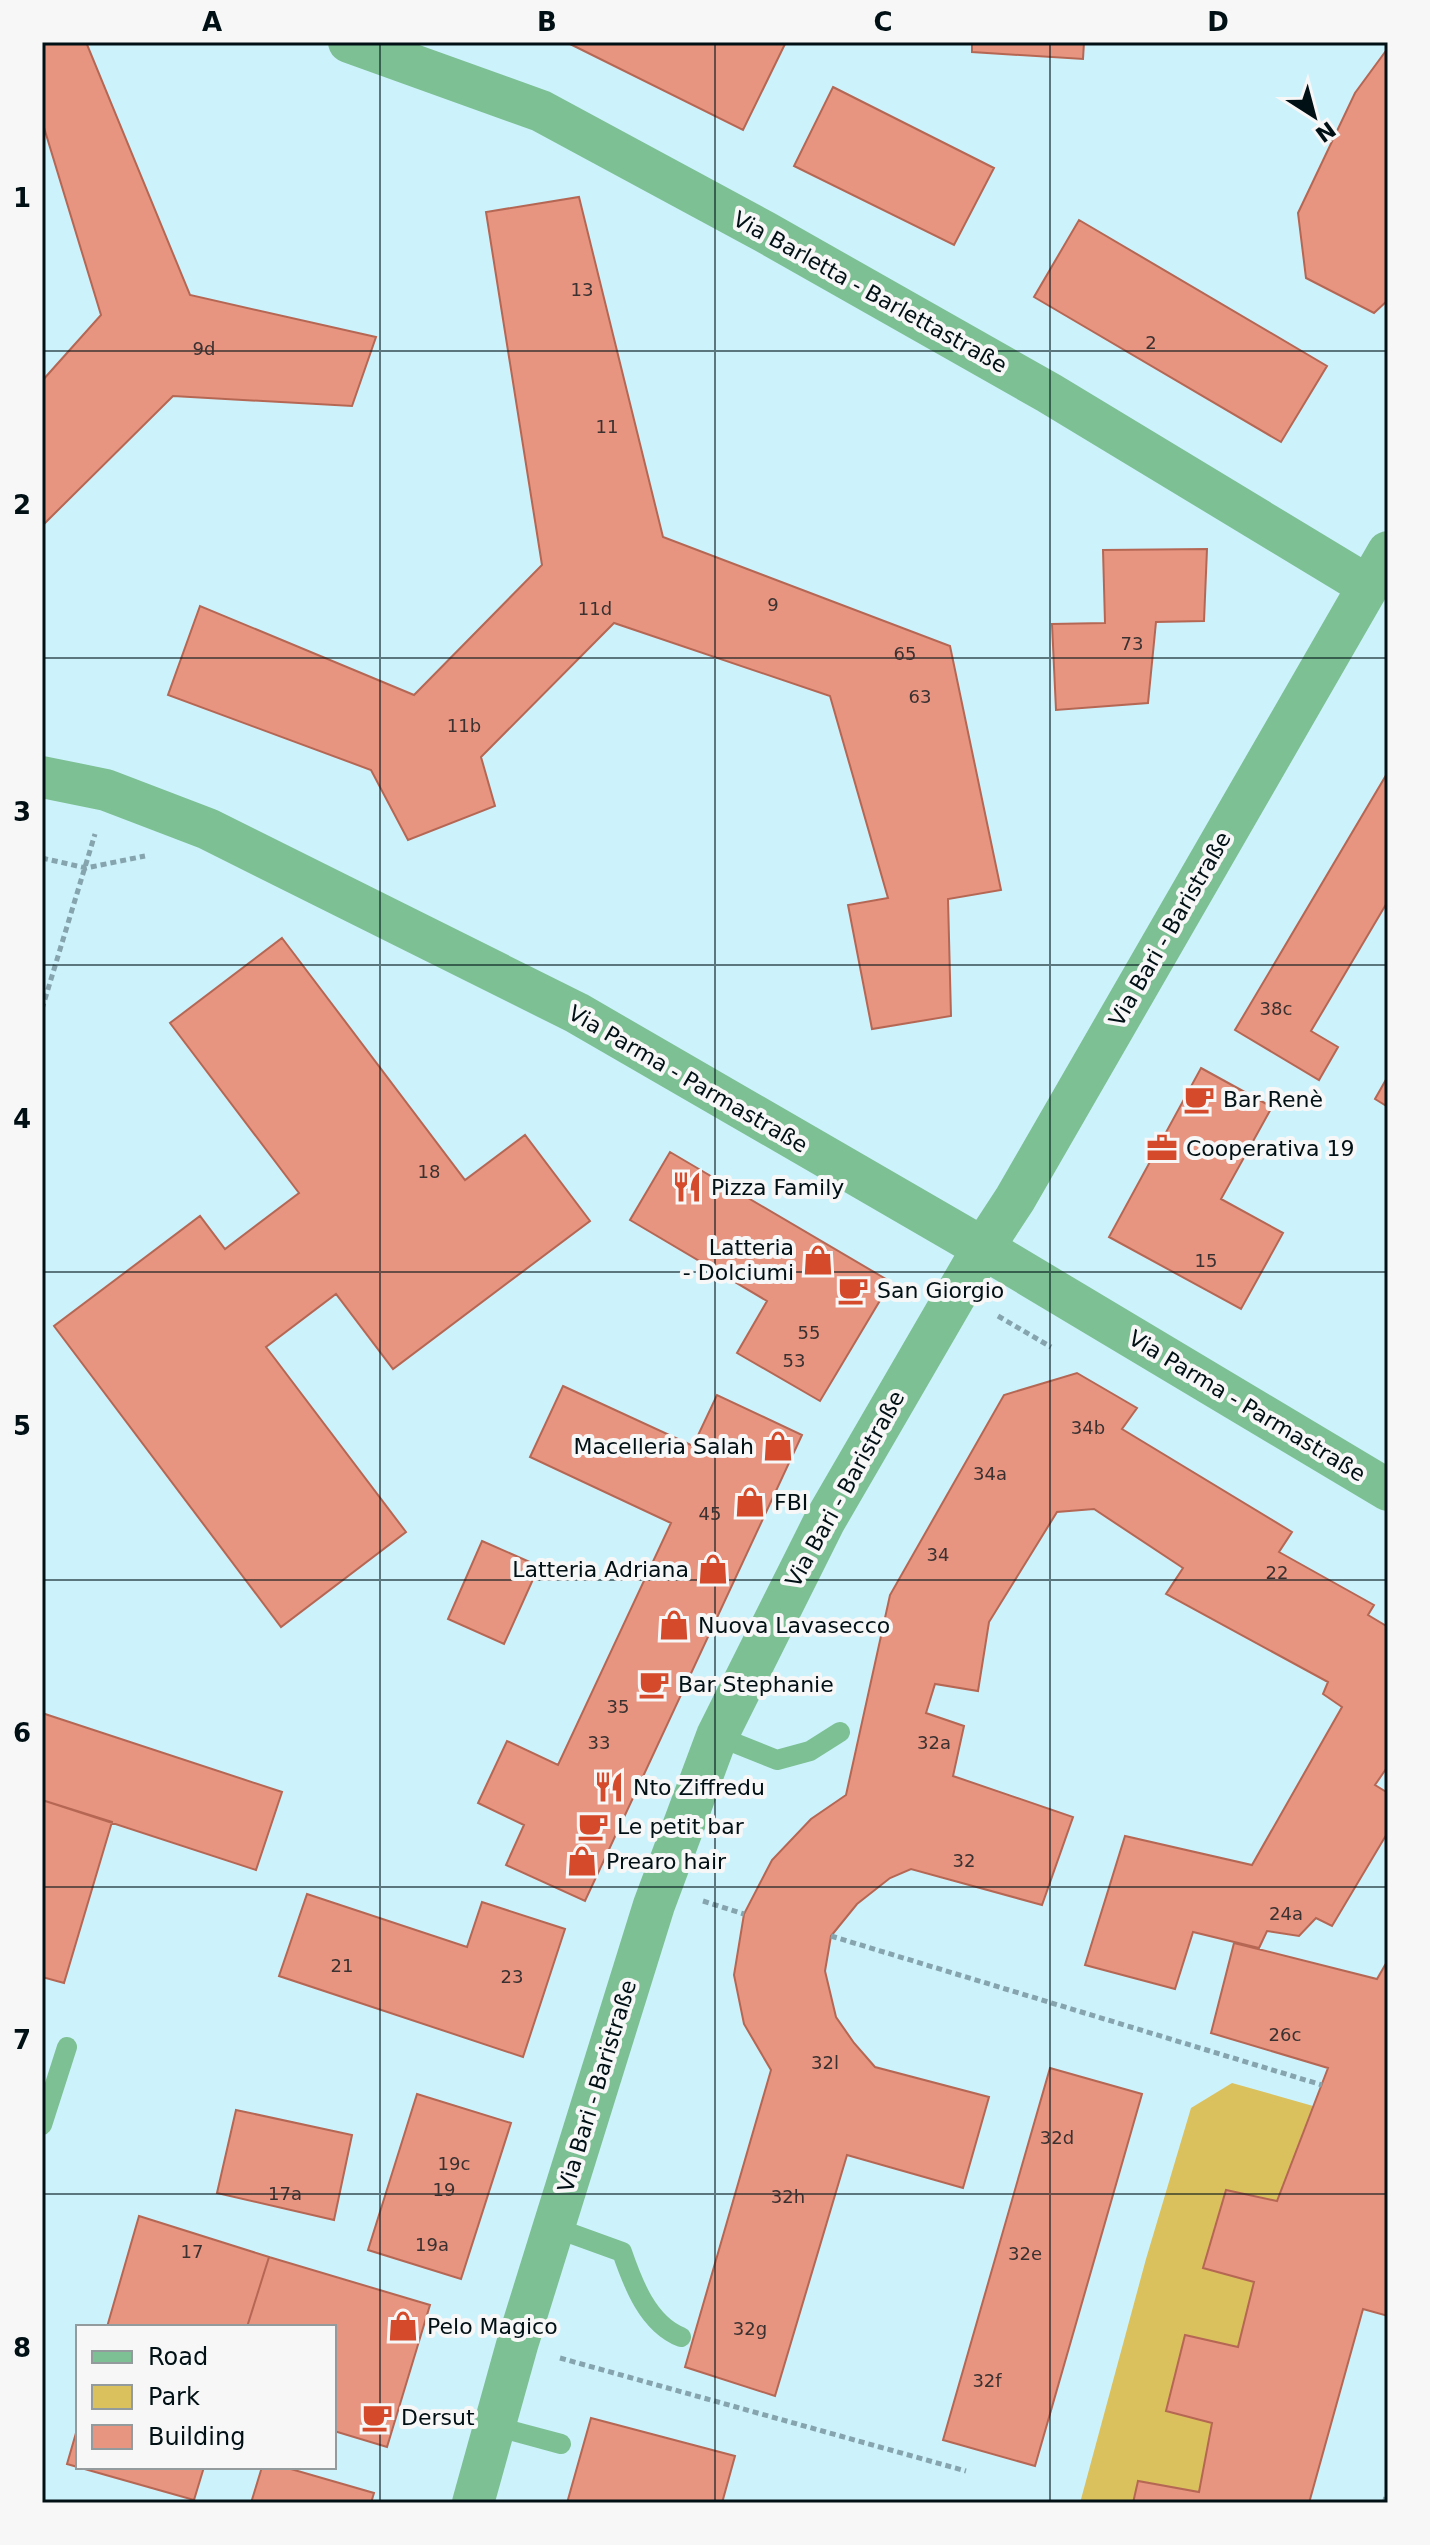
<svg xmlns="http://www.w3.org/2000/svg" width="1430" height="2545" font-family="'DejaVu Sans',sans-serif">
<rect width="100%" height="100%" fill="#ccf2fc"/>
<!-- green -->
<path fill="#dbc05e" d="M1232,2083L1313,2106L1277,2201L1226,2191L1203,2268L1254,2282L1238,2347L1185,2336L1166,2410L1212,2423L1199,2492L1139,2481L1133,2503H1080L1146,2259L1191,2108Z"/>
<!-- building -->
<path fill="#e79480" stroke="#b56754" stroke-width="2" d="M42,42H86L190,295L376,337L352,406L173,396L42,526V381L101,315L42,121Z
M566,42H786L743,130Z
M972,42H1084L1083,59L972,52Z
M1388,48V300L1374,313L1306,278L1298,213L1355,93Z
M833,87L994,168L954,245L794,166Z
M579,197L663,537L950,646L1001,890L948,899L951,1016L872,1029L848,905L888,898L830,696L614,623L481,757L495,806L408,840L371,770L168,695L200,606L414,695L542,565L486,212Z
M1079,220L1327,366L1281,442L1034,297Z
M1207,549L1204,621L1156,622L1148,703L1056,710L1052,624L1105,623L1103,550Z
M1388,772V901L1311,1031L1338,1047L1319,1080L1235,1030Z
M282,938L465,1180L525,1135L590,1221L393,1369L336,1294L266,1347L406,1532L281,1627L54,1326L200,1216L225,1249L299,1193L170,1023Z
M1201,1068L1272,1107L1221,1199L1283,1233L1241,1309L1109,1237Z
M1388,1076V1107L1375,1099Z
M670,1152L891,1282L820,1401L737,1353L767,1301L630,1220Z
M1077,1373L1137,1408L1122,1429L1292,1532L1279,1552L1374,1605L1368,1615L1388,1627V1766L1375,1785L1388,1793V1832L1332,1926L1316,1918L1299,1936L1267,1931L1259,1948L1193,1932L1175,1989L1085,1965L1125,1836L1252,1865L1342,1707L1323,1694L1328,1682L1166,1594L1183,1568L1094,1509L1057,1512L989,1622L978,1691L935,1684L926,1713L964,1726L953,1776L1073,1817L1042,1905L911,1869L890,1878L857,1904L831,1936L825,1971L836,2017L854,2043L875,2067L989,2097L963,2188L847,2155L775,2396L685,2367L771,2070L744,2024L734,1975L744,1914L772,1860L811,1819L846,1795L890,1595L1004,1395Z
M563,1386L693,1446L717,1395L802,1435L585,1901L506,1865L524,1825L478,1803L507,1741L558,1765L671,1523L530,1457Z
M482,1541L539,1566L504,1644L448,1619Z
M42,1713L282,1792L256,1870L42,1800Z
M42,1800L112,1822L64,1983L42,1977Z
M307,1894L467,1947L482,1902L565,1929L523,2057L279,1976Z
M1234,1943L1377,1979L1388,1960V2316L1363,2309L1309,2503H1133L1138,2481L1199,2492L1212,2423L1166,2411L1185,2335L1238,2347L1254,2282L1203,2268L1226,2190L1277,2201L1328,2068L1211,2033Z
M1050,2068L1142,2094L1035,2466L943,2440Z
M417,2094L511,2123L461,2279L368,2250Z
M236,2110L352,2135L334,2220L217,2193Z
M139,2216L269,2257L247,2327H107Z
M269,2257L430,2305L387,2447L334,2431V2327H247Z
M591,2418L735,2456L722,2503H567Z
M78,2426V2467H204L194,2500L67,2464Z
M262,2467H284L374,2493L371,2503H251Z"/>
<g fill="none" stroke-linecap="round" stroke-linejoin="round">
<!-- path -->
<path stroke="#86a4ad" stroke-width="5" stroke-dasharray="6 4" stroke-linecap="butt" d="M42,858L86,868L145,856
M42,1009L95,834
M998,1316L1051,1347
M703,1901L744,1914
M831,1936L1322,2085
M560,2358L966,2471
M1384,2503L1388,2491"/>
<!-- service -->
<path stroke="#7dc093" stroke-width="20" d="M717,1736L777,1760L810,1751L840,1732
M42,2125L67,2047
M553,2227L622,2252C633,2284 648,2324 681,2337
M494,2426L561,2444"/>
<!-- minor -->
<path stroke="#7dc093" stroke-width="42" d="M349,42L541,111L765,232L1049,393L1368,586
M42,777L106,790L208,829L577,1013L983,1248L1388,1490
M473,2503L517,2345L654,1905L717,1736L824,1522L983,1248L1015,1199L1388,552"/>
</g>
<!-- grid -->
<path fill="none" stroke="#001015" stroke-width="2" stroke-opacity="0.55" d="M380,42V2503M715,42V2503M1050,42V2503M42,351H1388M42,658H1388M42,965H1388M42,1272H1388M42,1580H1388M42,1887H1388M42,2194H1388"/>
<!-- icons -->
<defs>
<g id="cafe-bare" transform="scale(2.4)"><path d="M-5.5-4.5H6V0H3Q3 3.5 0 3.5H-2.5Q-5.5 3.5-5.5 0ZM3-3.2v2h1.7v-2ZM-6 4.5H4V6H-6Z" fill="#d44a2a" stroke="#f7f7f7" stroke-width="2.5" paint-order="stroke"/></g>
<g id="office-bare" transform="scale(2.4)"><path d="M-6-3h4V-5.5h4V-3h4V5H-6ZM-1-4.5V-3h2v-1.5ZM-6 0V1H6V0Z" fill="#d44a2a" stroke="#f7f7f7" stroke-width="2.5" paint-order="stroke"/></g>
<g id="restaurant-bare" transform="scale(2.4)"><path d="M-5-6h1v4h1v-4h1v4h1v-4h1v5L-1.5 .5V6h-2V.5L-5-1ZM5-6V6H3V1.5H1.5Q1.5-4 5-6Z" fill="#d44a2a" stroke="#f7f7f7" stroke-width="2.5" paint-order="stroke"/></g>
<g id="shop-bare" transform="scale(2.4)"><path d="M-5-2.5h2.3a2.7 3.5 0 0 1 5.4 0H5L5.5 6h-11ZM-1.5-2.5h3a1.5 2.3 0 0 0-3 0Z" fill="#d44a2a" stroke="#f7f7f7" stroke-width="2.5" paint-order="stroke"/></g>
</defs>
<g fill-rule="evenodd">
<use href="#cafe-bare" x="1199" y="1099"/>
<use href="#office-bare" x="1162" y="1148"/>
<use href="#restaurant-bare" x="687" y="1187"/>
<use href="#shop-bare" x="818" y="1260"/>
<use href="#cafe-bare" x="853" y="1290"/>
<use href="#shop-bare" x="778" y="1446"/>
<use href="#shop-bare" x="750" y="1502"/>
<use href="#shop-bare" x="713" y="1569"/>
<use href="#shop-bare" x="674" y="1625"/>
<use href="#cafe-bare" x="654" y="1684"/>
<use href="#restaurant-bare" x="609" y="1787"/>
<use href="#cafe-bare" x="593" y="1826"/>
<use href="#shop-bare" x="582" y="1861"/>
<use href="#shop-bare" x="403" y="2326"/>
<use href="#cafe-bare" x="377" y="2417"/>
</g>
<g text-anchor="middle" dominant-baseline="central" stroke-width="8" stroke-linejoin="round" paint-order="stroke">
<!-- number labels -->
<g font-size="18" fill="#3a3130">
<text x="582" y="289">13</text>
<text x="1151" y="342">2</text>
<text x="204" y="348">9d</text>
<text x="607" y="426">11</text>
<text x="773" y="604">9</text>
<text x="595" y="608">11d</text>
<text x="1132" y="643">73</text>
<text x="905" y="653">65</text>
<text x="920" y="696">63</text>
<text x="464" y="725">11b</text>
<text x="1276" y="1008">38c</text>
<text x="429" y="1171">18</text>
<text x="1206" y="1260">15</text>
<text x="809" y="1332">55</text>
<text x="794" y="1360">53</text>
<text x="1088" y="1427">34b</text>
<text x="990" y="1473">34a</text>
<text x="710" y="1513">45</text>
<text x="938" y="1554">34</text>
<text x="1277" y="1572">22</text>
<text x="618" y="1706">35</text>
<text x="599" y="1742">33</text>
<text x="934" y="1742">32a</text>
<text x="964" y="1860">32</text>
<text x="1286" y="1913">24a</text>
<text x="342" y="1965">21</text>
<text x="512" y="1976">23</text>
<text x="1285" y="2034">26c</text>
<text x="825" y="2062">32l</text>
<text x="1057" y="2137">32d</text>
<text x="454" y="2163">19c</text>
<text x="444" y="2189">19</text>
<text x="285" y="2193">17a</text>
<text x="788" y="2196">32h</text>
<text x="432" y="2244">19a</text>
<text x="192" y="2251">17</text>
<text x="1025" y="2253">32e</text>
<text x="750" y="2328">32g</text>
<text x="987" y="2380">32f</text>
</g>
<!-- street labels -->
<g font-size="22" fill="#001015" stroke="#f7f7f7">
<text transform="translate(870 292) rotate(29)">Via Barletta - Barlettastraße</text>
<text transform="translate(1170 929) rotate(-60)">Via Bari - Baristraße</text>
<text transform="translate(688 1079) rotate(30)">Via Parma - Parmastraße</text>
<text transform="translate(1247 1406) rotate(31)">Via Parma - Parmastraße</text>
<text transform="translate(845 1489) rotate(-61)">Via Bari - Baristraße</text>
<text transform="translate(597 2086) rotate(-73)">Via Bari - Baristraße</text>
</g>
<!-- poi labels -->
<g font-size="22" fill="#001015" stroke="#f7f7f7" text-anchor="start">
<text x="1223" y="1099">Bar Renè</text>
<text x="1186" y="1148">Cooperativa 19</text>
<text x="711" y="1187">Pizza Family</text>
<text x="794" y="1247" text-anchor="end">Latteria<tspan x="794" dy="25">- Dolciumi</tspan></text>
<text x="877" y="1290">San Giorgio</text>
<text x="754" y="1446" text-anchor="end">Macelleria Salah</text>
<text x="774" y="1502">FBI</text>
<text x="689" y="1569" text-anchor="end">Latteria Adriana</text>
<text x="698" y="1625">Nuova Lavasecco</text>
<text x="678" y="1684">Bar Stephanie</text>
<text x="633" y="1787">Nto Ziffredu</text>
<text x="617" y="1826">Le petit bar</text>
<text x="606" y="1861">Prearo hair</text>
<text x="427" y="2326">Pelo Magico</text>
<text x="401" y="2417">Dersut</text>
</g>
</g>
<!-- border -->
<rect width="1430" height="2545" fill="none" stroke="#f7f7f7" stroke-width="88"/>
<!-- legend -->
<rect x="76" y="2325" width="260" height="144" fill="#f7f7f7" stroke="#949b9d" stroke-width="2"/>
<rect x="92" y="2351" width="40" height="12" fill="#7dc093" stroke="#949b9d" stroke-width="2"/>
<text x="148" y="2365" font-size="24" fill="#001015">Road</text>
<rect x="92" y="2385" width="40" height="24" fill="#dbc05e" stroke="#949b9d" stroke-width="2"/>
<text x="148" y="2405" font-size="24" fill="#001015">Park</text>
<rect x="92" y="2425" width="40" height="24" fill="#e79480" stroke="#949b9d" stroke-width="2"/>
<text x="148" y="2445" font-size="24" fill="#001015">Building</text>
<!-- north arrow -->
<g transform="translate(1314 116) rotate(144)" stroke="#f7f7f7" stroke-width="6" paint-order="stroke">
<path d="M0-6L14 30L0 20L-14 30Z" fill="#001015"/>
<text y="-12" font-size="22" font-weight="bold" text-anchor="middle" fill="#001015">N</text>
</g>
<rect x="44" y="44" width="1342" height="2457" fill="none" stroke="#001015" stroke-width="3"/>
<g font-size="26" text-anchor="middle" font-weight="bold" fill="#001015">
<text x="212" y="31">A</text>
<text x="547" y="31">B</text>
<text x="883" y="31">C</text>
<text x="1218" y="31">D</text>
<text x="22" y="207">1</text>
<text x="22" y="514">2</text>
<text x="22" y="821">3</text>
<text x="22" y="1128">4</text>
<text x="22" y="1435">5</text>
<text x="22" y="1742">6</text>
<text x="22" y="2049">7</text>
<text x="22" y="2357">8</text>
</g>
</svg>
